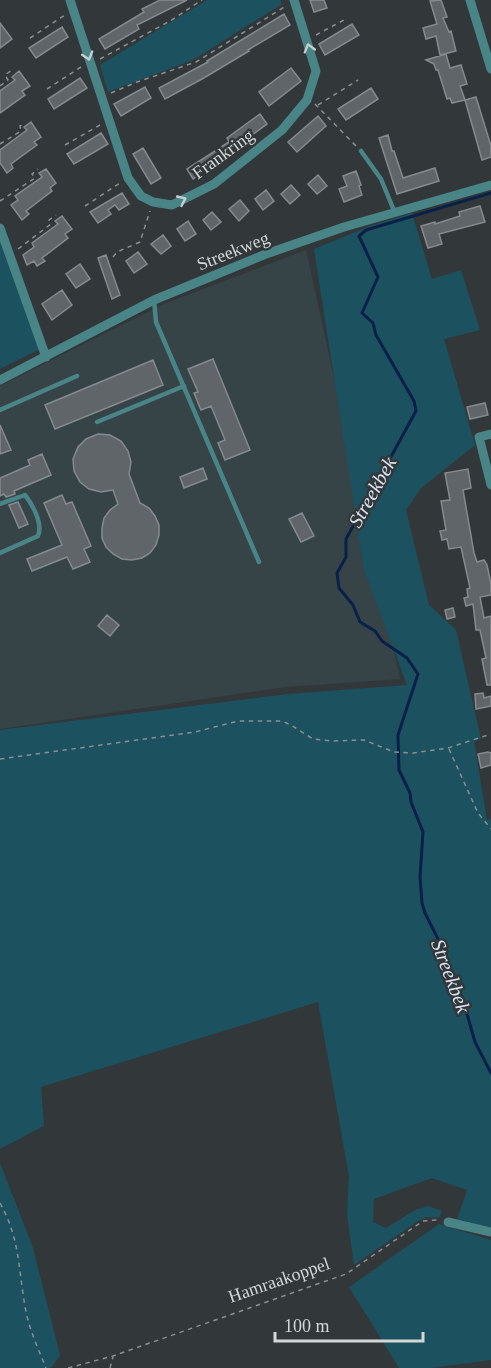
<svg xmlns="http://www.w3.org/2000/svg" width="491" height="1368" font-family="Georgia,serif">
<rect width="100%" height="100%" fill="#32383a"/>
<!-- built -->
<path fill="#364448" d="M306,250L400,679L285,687L0,729V386L164,304Z"/>
<!-- green -->
<path fill="#1c515f" d="M207,0H280L282,4L193,60L108,92L100,65Z
M412,213L432,279L461,270L480,330L444,339L475,445L420,489L406,510L429,605L456,630L481,739L474,741L487,820L491,819V1228L457,1219L467,1190L432,1178L374,1199L373,1222L386,1228L415,1210L428,1206L442,1211L439,1218L427,1217L418,1221L354,1265L347,1214L349,1176L318,1002L41,1087L44,1126L0,1149V730L288,694L407,685L364,570L314,249L370,226Z
M0,240L40,349L0,369Z
M0,1163L33,1248L60,1355L52,1367L49,1368H0Z
M439,1224L491,1240V1360L431,1368H399L349,1287Z"/>
<g fill="none" stroke-linecap="round" stroke-linejoin="round">
<!-- stream -->
<path stroke="#0a2048" stroke-width="3" d="M491,193L366,230L359,236L378,277L362,313L373,323L376,335L414,401L416,411L346,539V557L337,573L339,588L353,605L360,622L375,631L382,641L407,658L418,674L398,735L399,770L410,793L411,802L423,832L420,877L422,903L425,913L446,955L453,978L463,1000L475,1042L491,1073"/>
</g>
<!-- building -->
<path fill="#5f6568" stroke="#858a8e" stroke-width="1.5" d="M160,0H187L137,25L139,29L105,49L99,39L144,12L142,9Z
M310,0H324L327,8L314,12Z
M441,0L447,17L443,18L449,32L451,31L456,51L440,55L436,36L426,39L423,28L437,24L430,1Z
M284,14L290,25L248,50L249,51L202,79L165,99L159,88L208,62L207,61Z
M0,23L12,39L0,48Z
M352,24L359,35L325,55L319,44Z
M62,27L68,37L36,58L29,48Z
M446,54L450,68L461,65L467,84L460,86L465,100L452,103L450,98L447,99L438,70H436L434,64L426,60Z
M291,68L301,81L269,106L259,92Z
M19,71L30,86L22,91L25,95L0,113V91L15,80L12,77Z
M80,78L87,88L54,109L48,99Z
M145,87L151,98L121,116L114,104Z
M371,88L378,99L346,120L338,109Z
M476,97L491,146V157L482,160L465,100Z
M260,114L267,124L225,155L227,157L193,179L187,169L229,142L227,138Z
M318,116L326,126L297,152L288,142Z
M31,122L41,137L34,142L37,145L11,164L13,168L7,173L0,163V150L27,130L24,127Z
M101,133L108,144L74,164L67,154Z
M388,135L392,151H394L403,178L435,168L439,181L397,194L379,138Z
M143,148L161,178L151,184L133,154Z
M46,169L56,183L50,188L52,191L26,211L29,214L22,220L11,205L18,200L15,196L42,177L39,173Z
M356,171L361,185L359,186L362,195L344,202L339,189L347,186L343,176Z
M318,175L327,186L317,194L308,184Z
M291,185L300,195L290,204L281,194Z
M266,190L274,201L263,210L255,199Z
M122,193L129,204L119,210L115,205L108,210L111,214L98,223L90,212Z
M240,200L249,211L239,221L229,209Z
M480,206L485,222L439,234L442,244L428,248L421,226L435,222V224L460,216L459,212Z
M212,212L221,222L211,230L203,220Z
M62,216L72,229L65,234L68,238L42,258L45,261L37,266L34,261L27,265L23,255L34,247L32,243L58,224L55,221Z
M188,221L196,234L185,241L177,229Z
M163,235L171,246L161,254L151,244Z
M138,252L147,264L134,273L126,261Z
M106,255L120,295L112,299L98,258Z
M80,264L90,279L76,288L66,274Z
M62,290L72,305L52,320L42,304Z
M213,359L250,450L225,460L218,443L225,440L211,406L201,410L194,393L198,392L188,369Z
M153,360L163,385L55,429L45,405Z
M485,403L488,415L470,419L467,407Z
M0,425L11,450L0,454Z
M98,434L110,435L121,441L128,451L131,462L129,474L140,503L149,508L155,516L159,525V535L156,545L150,553L142,558L132,560L122,559L113,554L106,547L102,538V528L104,518L110,510L118,504L113,490L101,492L89,489L80,482L74,471L73,459L78,447L86,439Z
M42,454L51,475L14,491L15,494L6,497L4,494L0,496V478L30,465L28,460Z
M203,468L207,479L184,488L180,477Z
M468,469L471,488L463,490L474,553L477,562L484,560L487,565L491,584V595L480,597L484,618L491,616V685H487L482,659L486,658L480,630H476L473,604L466,606L464,598L468,597L467,589L470,588L461,547L449,549L447,539L442,540L440,531L446,530L441,501L450,500L445,473Z
M62,495L66,504L72,502L91,546L84,549L90,562L73,569L67,557L32,571L27,559L62,545L44,503Z
M18,502L28,524L19,528L9,505Z
M302,513L314,536L301,542L289,519Z
M453,608L455,617L447,619L445,610Z
M107,615L119,625L110,636L98,626Z
M483,693L484,698L491,696V706L476,709L475,694Z
M488,752L491,753V765L481,768L478,754Z"/>
<g fill="none" stroke-linecap="round" stroke-linejoin="round">
<!-- path -->
<path stroke="#8a8f91" stroke-width="1.5" stroke-dasharray="4.5 4.5" stroke-linecap="butt" d="M316,35L344,20
M30,38L65,15
M100,59L170,21L202,0
M0,86L8,80L5,75L12,70
M47,89L81,67
M111,93L137,82L196,62L286,6
M315,104L356,146
M318,105L358,80
M0,144L21,131L20,126L25,123
M65,145L100,125
M0,201L35,178L32,174L38,169
M85,206L120,183
M18,249L51,224L49,220L56,215
M113,257L117,252L140,242L150,211
M449,749L478,813L491,829
M0,759L195,732L238,721H282L291,725L313,739L331,741L364,740L394,752L413,753L448,748L491,734
M0,1203C20,1239 18,1267 25,1306C28,1327 38,1348 46,1368
M68,1368L113,1356L346,1274L423,1221L437,1220
M110,1368L113,1357"/>
<!-- lane -->
<path stroke="#498586" stroke-width="4.5" d="M361,151L381,179L395,213
M154,300L156,322L259,562
M0,410L77,376
M97,422L184,386
M0,504L25,495C33,505 43,524 38,536L0,553"/>
<!-- street -->
<path stroke="#498586" stroke-width="9" d="M70,0L128,178L141,196L153,202L172,205L214,184L282,130L307,100L316,71L294,0
M470,0L491,69
M0,228L46,357
M0,380L154,300L266,254L344,227L491,185
M491,434L479,437L491,485
M448,1222L491,1232"/>
</g>
<!-- one-way arrows -->
<defs><path id="oneway-chevron" d="M-2-3.5L2.5 0L-2 3.5" fill="none" stroke-width="1.6" stroke-linecap="round" stroke-linejoin="round" transform="scale(1.5)"/></defs>
<g stroke="#c5cfd0">
<use href="#oneway-chevron" transform="translate(309 48) rotate(-106)"/>
<use href="#oneway-chevron" transform="translate(88 56) rotate(73)"/>
<use href="#oneway-chevron" transform="translate(182 200) rotate(-25)"/>
</g>
<g text-anchor="middle" dominant-baseline="central" stroke-width="5" stroke-linejoin="round" paint-order="stroke">
<!-- street labels -->
<g font-size="18" fill="#d3d7d8" stroke="#32383a">
<text transform="translate(223 154) rotate(-36)">Frankring</text>
<text transform="translate(233 251) rotate(-22)">Streekweg</text>
<text transform="translate(279 1280) rotate(-19)">Hamraakoppel</text>
</g>
<!-- water labels -->
<g font-size="20" font-style="italic" fill="#dbe3f2" stroke="#32383a">
<text transform="translate(372 492) rotate(-61)">Streekbek</text>
<text transform="translate(451 976) rotate(69)">Streekbek</text>
</g>
</g>
<!-- scale -->
<path d="M275 1332v9h148v-9" fill="none" stroke="#d3d7d8" stroke-width="3"/>
<text x="284" y="1332" font-size="18" fill="#d3d7d8" stroke="#32383a" stroke-width="4.5" paint-order="stroke">100 m</text>
</svg>
